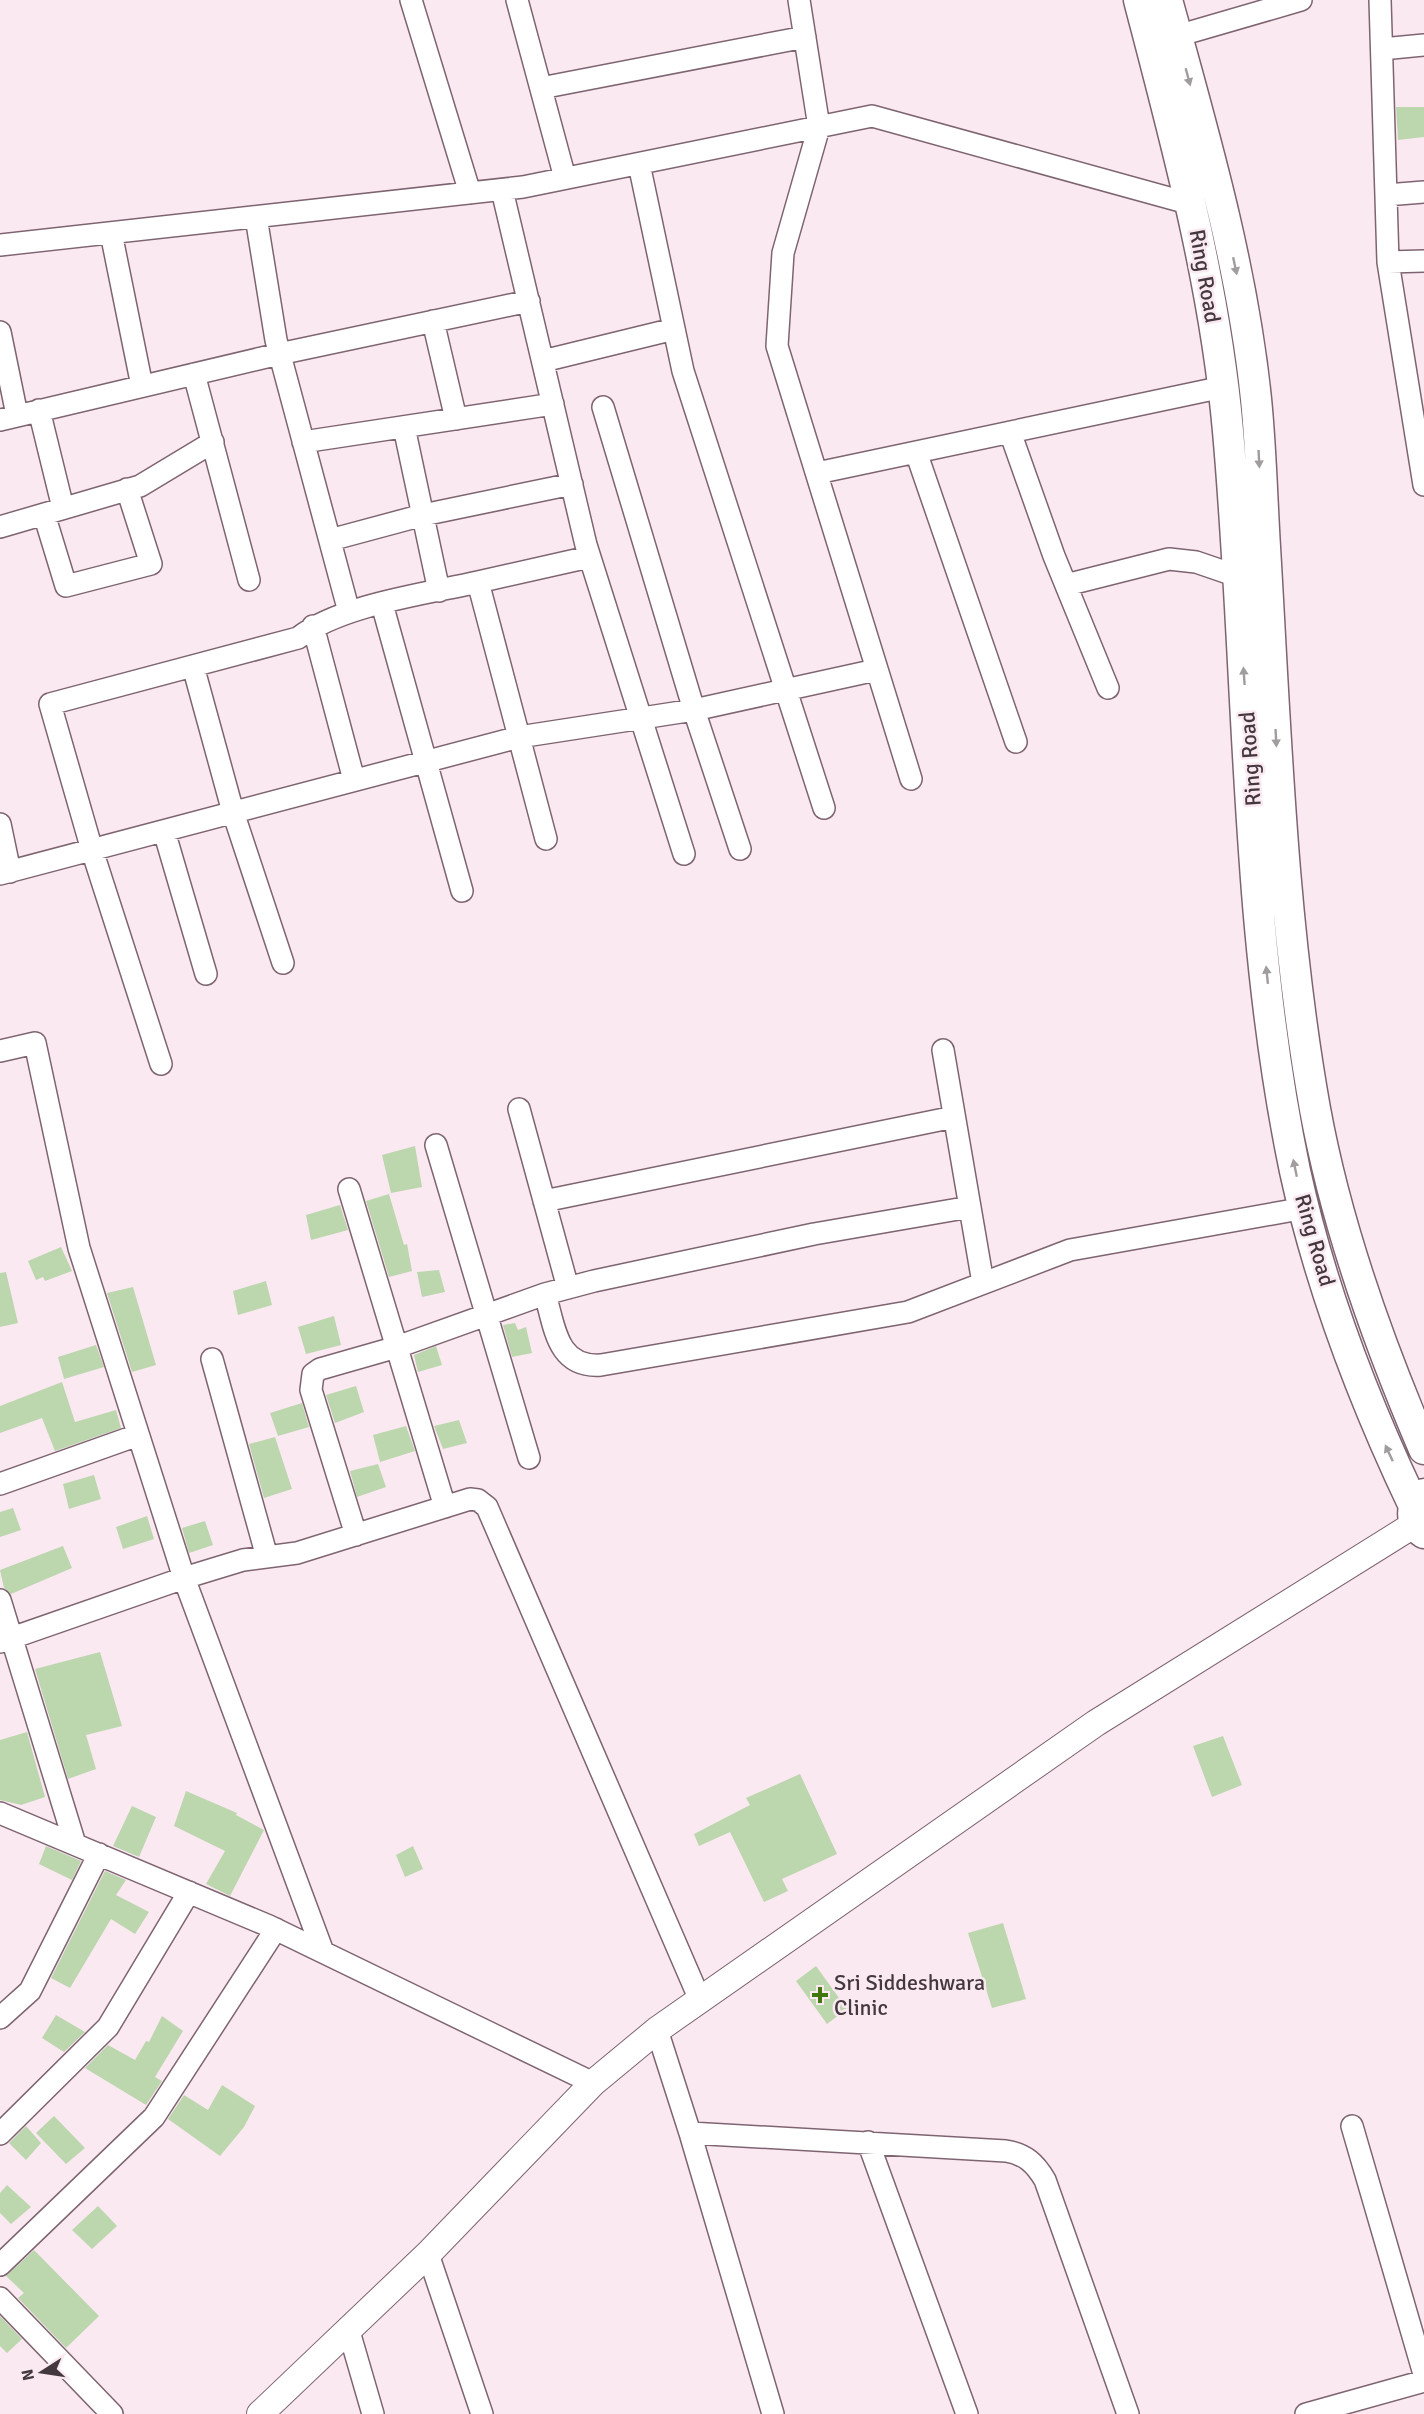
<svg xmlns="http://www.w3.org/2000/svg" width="1424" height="2414" font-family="Signika,sans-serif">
<rect width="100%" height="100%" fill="#fbe9f2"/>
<!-- building -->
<path fill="#bcd6ae" d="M1396,107H1424V137L1398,140Z
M415,1146L422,1187L391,1193L382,1155Z
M389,1194L404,1245L407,1244L412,1271L389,1277L366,1201Z
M340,1205L348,1230L311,1240L306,1215Z
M61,1247L72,1271L45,1281L43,1277L36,1280L28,1261Z
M439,1270L445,1292L422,1297L417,1272Z
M6,1272L18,1323L0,1327V1273Z
M266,1281L272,1305L238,1315L233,1291Z
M133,1287L156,1365L132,1372L107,1293Z
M334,1316L341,1345L306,1354L298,1327Z
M515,1323L518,1330L526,1327L532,1353L512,1357L503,1325Z
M96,1345L104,1367L64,1379L58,1357Z
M436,1346L442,1365L418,1372L414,1355Z
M62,1382L75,1422L116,1410L121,1428L55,1451L42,1418L0,1433V1406Z
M356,1386L364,1412L335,1423L326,1395Z
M302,1403L309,1427L278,1436L270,1413Z
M459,1420L467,1443L443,1449L434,1426Z
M406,1426L415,1451L380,1462L373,1435Z
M275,1437L292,1489L264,1498L249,1444Z
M378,1464L386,1487L357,1497L350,1471Z
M94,1475L101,1499L69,1509L63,1484Z
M13,1508L21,1530L0,1537V1512Z
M147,1516L154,1539L123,1549L116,1527Z
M205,1521L213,1545L189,1553L182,1528Z
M63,1546L72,1568L11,1594L4,1588L0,1570Z
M100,1652L122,1726L86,1735L96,1769L68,1779L35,1669Z
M27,1732L45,1797L21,1805L0,1800V1740Z
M1223,1736L1242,1785L1212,1797L1193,1746Z
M800,1774L837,1854L782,1879L788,1891L764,1902L730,1832L699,1846L694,1834L750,1805L746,1798Z
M186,1791L237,1813L236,1815L264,1830L230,1896L206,1884L225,1851L174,1826Z
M132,1806L156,1817L139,1857L113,1846Z
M46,1846L81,1861L72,1880L39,1864Z
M413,1846L423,1869L405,1877L396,1855Z
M105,1871L126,1880L116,1895L149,1912L135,1934L111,1919L70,1988L51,1978Z
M1003,1923L1026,1999L992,2008L968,1933Z
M816,1966L847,2009L827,2024L796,1981Z
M56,2015L85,2032L64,2052L42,2038Z
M162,2016L183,2031L155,2077L162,2081L146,2105L85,2068L108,2045L135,2060L146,2041L149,2042Z
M222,2085L255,2106L244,2127L220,2156L168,2119L184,2095L208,2110Z
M54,2116L85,2148L66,2164L36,2133Z
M26,2126L41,2143L26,2160L9,2143Z
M7,2185L31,2207L11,2224L0,2213V2193Z
M98,2206L117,2226L92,2249L72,2230Z
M34,2250L99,2316L66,2348L18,2298L24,2293L6,2276Z
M0,2316L22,2339L7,2353L0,2346Z"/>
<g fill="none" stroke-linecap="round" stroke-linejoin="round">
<!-- minor casing -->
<g stroke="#7e6471" stroke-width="24">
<path id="minor" d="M411,0L470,193
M517,0L565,178
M799,0L819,127L783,253L777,346L911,779
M1380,0L1388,262L1424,485
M1177,36L1301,0
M1382,49L1424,45
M541,88L805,37
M639,164L683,371L824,808
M502,190L586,545L684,854
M1386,195L1424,192
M256,217L276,340L349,612
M111,233L142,386
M0,245L523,187L872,116L1191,204
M1388,262L1424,261
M433,321L456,419
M0,332L17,415
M543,361L674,329
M194,374L249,580
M603,407L694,710L740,849
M39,410L63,508
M0,420L279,354L529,301
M404,427L439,591
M1010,432L1054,556L1108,688
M303,442L553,404
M916,452L1016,742
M817,473L1223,387
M44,514L66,586L151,564L127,489
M0,527L140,486L213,442
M330,540L423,515L572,484
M1066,585L1169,559L1196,562L1237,576
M382,604L462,891
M313,626L354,780
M193,666L233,812L283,963
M0,824L10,872
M164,831L206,974
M546,839L478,582L589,557
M0,874L519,737L694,710L876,670
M943,1050L983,1283
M0,1051L35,1043L79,1248L184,1578L0,1642
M161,1064L92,850L50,704L298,638C340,605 425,594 478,582
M519,1109L568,1288
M436,1145L529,1458
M349,1189L445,1507
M544,1201L954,1117
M545,1294C555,1328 557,1368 601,1365L908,1312L1070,1250L1305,1208
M212,1359L267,1557
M0,1484L138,1435
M356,1535L311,1390L313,1374L320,1369L397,1347L545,1294L594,1281L814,1234L970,1207
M0,1600L75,1844
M0,1813L269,1926L593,2083
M323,1952L184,1578L243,1560L297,1553L470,1499L478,1500L487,1507L700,2000
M0,2018L30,1991L99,1854
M657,2030L690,2133L773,2414
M1352,2126L1424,2374
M690,2133L1006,2151C1025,2154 1035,2163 1045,2180L1128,2414
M0,2134L108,2027L189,1892
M868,2142L967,2414
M428,2254L482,2414
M0,2265L154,2117L276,1929
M0,2298L112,2414
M348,2328L373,2414
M1306,2414L1424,2381"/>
</g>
<!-- major casing -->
<g stroke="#7e6471" stroke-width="28">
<path id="major" d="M260,2414L428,2254L593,2083L657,2030L1096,1723L1415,1524"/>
</g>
<!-- highway casing -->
<g stroke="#7e6471" stroke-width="33">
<path id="highway" d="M1139,0C1176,142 1215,284 1228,431C1250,677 1244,928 1295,1171C1320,1286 1363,1399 1414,1506
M1167,0C1203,131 1242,263 1256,399C1261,448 1262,498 1265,547C1276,734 1282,925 1315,1109C1336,1224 1378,1342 1424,1449
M1424,1494C1410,1504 1409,1523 1424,1533"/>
</g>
<!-- minor -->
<use href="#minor" stroke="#fff" stroke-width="21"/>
<!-- major -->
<use href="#major" stroke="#fff" stroke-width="26"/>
<!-- highway -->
<use href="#highway" stroke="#fff" stroke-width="30"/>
</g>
<!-- one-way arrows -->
<defs><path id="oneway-solid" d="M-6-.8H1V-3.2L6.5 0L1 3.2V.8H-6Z" transform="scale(1.5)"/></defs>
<g fill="#a19c9e">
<use href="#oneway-solid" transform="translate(1188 77) rotate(75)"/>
<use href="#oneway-solid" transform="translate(1235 266) rotate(78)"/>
<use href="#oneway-solid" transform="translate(1259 459) rotate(87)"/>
<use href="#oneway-solid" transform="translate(1244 676) rotate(-94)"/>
<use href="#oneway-solid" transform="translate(1276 738) rotate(87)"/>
<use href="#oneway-solid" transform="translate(1267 975) rotate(-96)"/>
<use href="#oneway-solid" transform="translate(1295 1168) rotate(-102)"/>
<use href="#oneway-solid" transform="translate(1389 1453) rotate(-115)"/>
</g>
<!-- markers -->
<path fill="#40780d" stroke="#fbe9f2" stroke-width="2" d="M817 1986h6v6h6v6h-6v6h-6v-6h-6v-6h6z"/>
<g text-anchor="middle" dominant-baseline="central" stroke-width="5" stroke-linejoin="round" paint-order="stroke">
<!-- street labels -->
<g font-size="22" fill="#43383e" stroke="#fbe9f2">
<text transform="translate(1205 276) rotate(80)">Ring Road</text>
<text transform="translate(1250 759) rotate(-94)">Ring Road</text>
<text transform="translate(1315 1240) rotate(74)">Ring Road</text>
</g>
<!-- poi labels -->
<g font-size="22" fill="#43383e" stroke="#fbe9f2" text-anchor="start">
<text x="834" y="1982">Sri Siddeshwara<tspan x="834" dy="25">Clinic</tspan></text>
</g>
</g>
<!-- north arrow -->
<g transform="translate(42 2372) rotate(258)" stroke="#fbe9f2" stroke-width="4.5" paint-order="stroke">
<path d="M0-4.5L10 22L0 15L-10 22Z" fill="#43383e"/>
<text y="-9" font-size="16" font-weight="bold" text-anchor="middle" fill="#43383e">N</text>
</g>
</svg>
